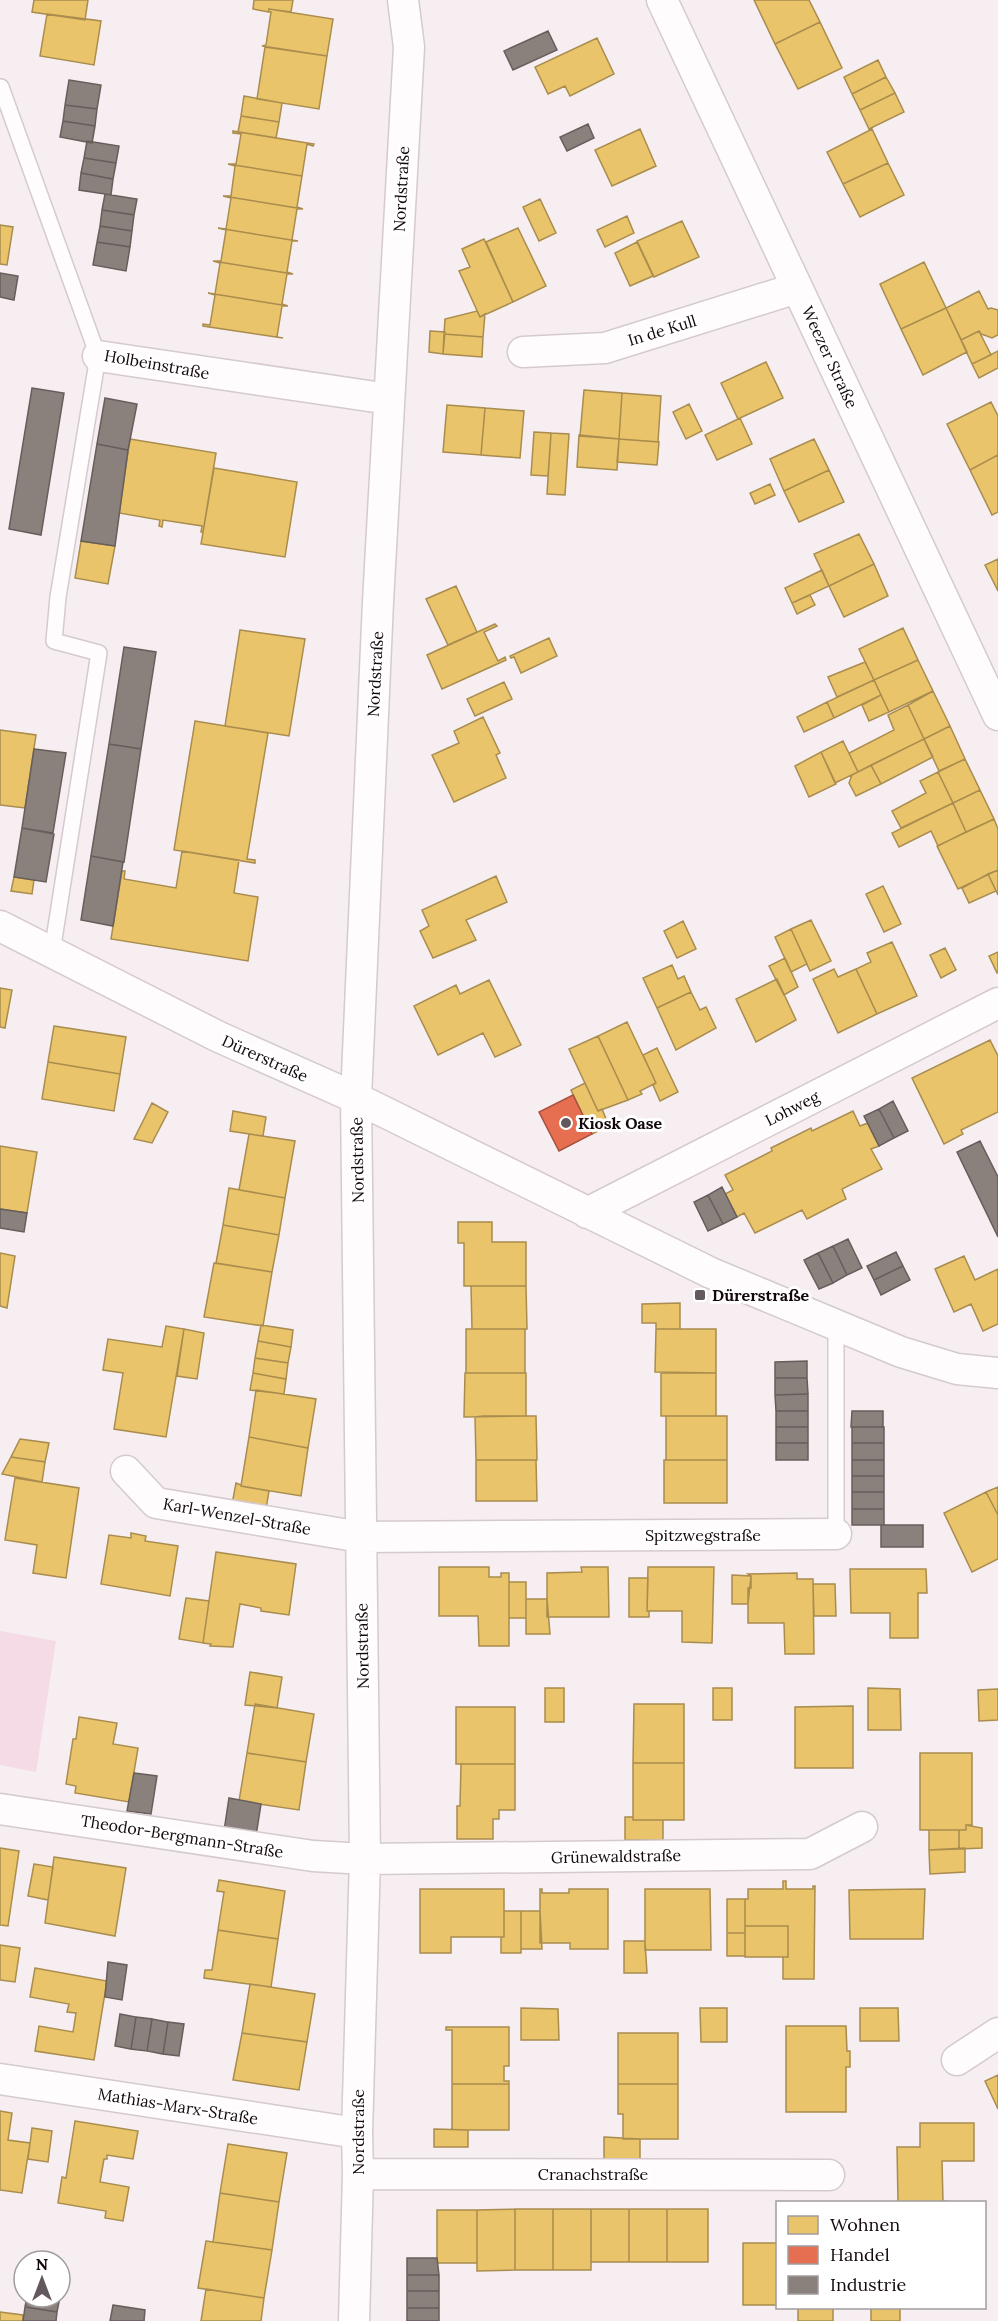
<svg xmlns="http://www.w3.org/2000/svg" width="998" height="2321" font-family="Lora,serif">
<rect width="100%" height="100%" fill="#f6eef1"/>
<!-- green -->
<path fill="#f5dbe5" d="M0,1631L56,1641L36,1772L0,1765Z"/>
<!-- homes -->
<path fill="#e9c46a" stroke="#a98c4e" stroke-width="1.5" d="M34,0H88L85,20L32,12Z
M254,0H293L291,12L269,9L268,12L253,9Z
M754,0H809L820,22L775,44Z
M269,9L333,19L327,56L262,46L266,45L271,12H268Z
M47,14L101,21L94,65L40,56Z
M820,22L842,68L798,89L775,44Z
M597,38L614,74L570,96L565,86L548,94L535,67Z
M265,47L327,56L319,109L257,99Z
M878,60L886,77L852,94L844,77Z
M886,77L895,93L860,110L852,94Z
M895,93L904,112L869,129L860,110Z
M244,96L282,103L279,122L241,116Z
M241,116L279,122L276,138L238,132Z
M640,129L656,166L612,186L595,150Z
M872,129L888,163L843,184L827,152Z
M233,131L314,144L313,146L307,144L302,176L228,164H236L241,134L233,133Z
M888,163L904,195L860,217L843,184Z
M228,164L302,176L297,207L303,209L223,196H231L235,166Z
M223,196L303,209H297L292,240L298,241H297L218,228L226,229L231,198Z
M540,199L556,233L539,241L523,207Z
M627,216L634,233L605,247L597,230Z
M682,221L699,257L654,277L637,241Z
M0,225L13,227L7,265L0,264Z
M218,228L297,241H292L287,272L293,274L213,261H221L226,230Z
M518,228L546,286L513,302L486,242Z
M484,239L513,302L480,317L459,271L470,267L462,249Z
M637,242L653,276L630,286L615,253Z
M213,261L293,274H287L282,304L288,306L208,293L215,294L220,263Z
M924,262L946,308L901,329L880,284Z
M979,291L988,309L991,308L998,310V335L992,338L981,334L979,331L961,340L946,308Z
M208,293L288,306H282L277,337L283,338L203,326V324L210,325L215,295Z
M946,308L967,352L923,375L901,329Z
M477,311L480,317L485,314L483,337L444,334L445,319Z
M430,331L445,332L443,354L429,352Z
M979,331L991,355L972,364L961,340Z
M444,334L483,337L482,357L443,354Z
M998,351V368L979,378L972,364Z
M766,362L783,398L738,419L721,383Z
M584,390L622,393L619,439L580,436Z
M622,393L661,396L658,442L619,439Z
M991,402L998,416V455L970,470L947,424Z
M689,404L702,431L686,439L673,412Z
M447,405L485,408L481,455L443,452Z
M485,408L524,411L520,458L481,455Z
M740,418L752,444L717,460L705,435Z
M534,432L551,433L548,476L531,475Z
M551,433L569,434L565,495L547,494Z
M579,435L619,439L617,470L577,467Z
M130,439L216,453L203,532H201L202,526L163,520L162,527L159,526L160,520L119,513Z
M619,439L659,442L657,465L617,462Z
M814,439L829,470L784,491L770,459Z
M998,455V512L992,515L970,470Z
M214,468L297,482L285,557L201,544Z
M829,470L844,502L799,522L784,491Z
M770,484L775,495L755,504L750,493Z
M859,534L874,564L829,586L814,554Z
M81,541L115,546L108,584L75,578Z
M998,559V591L985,565Z
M874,564L888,596L844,617L829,586Z
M822,570L829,586L792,603L785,588Z
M456,586L477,632L448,645L426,599Z
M810,595L815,605L797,614L792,603Z
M495,624L497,626L484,632L498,661L505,657L506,660L442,689L427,655Z
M903,628L918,660L874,680L859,649Z
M240,630L305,639L289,736L225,726Z
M549,638L557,656L521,673L514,657L511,658L510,656Z
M918,660L933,691L889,712L874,680Z
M865,662L874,680L837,697L828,677Z
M874,680L881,695L834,718L827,702Z
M504,682L512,699L475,716L467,699Z
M933,691L950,726L924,739L908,705Z
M881,695L889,712L869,721L862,705Z
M827,702L834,718L804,732L797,717Z
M908,705L924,739L858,772L849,753L894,730L888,715Z
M483,717L500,753L496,755L506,778L454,802L432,755L459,743L454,731Z
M195,721L268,733L247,859L255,860V863L174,850Z
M950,726L965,759L939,771L924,739Z
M0,730L36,735L25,808L0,805Z
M924,739L933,757L881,784L871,765Z
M843,741L858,772L835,783L821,752Z
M821,752L836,784L809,797L795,766Z
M965,759L980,790L953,803L938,772Z
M871,765L881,784L856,796L849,783L852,775Z
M938,772L953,803L901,828L892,811L926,793L920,781Z
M980,790L994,819L966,832L953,803Z
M953,803L966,832L938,846L931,831L899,847L892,833Z
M994,819L998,829V870L958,889L937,846Z
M182,851L239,860L234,893L258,897L248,961L111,939L122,871H125L124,879L176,888Z
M998,870V895L988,874Z
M988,874L996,891L969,903L962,888Z
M496,876L507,902L466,920L476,940L433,958L420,931L429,926L422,910Z
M14,877L34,880L32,894L11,891Z
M883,886L901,924L884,932L866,894Z
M811,920L831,961L810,971L791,929Z
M683,921L696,949L677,958L664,931Z
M791,929L807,964L791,972L775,937Z
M892,942L917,996L877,1014L856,969L871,962L867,953Z
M945,948L956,970L941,978L930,955Z
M998,952V972L997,973L989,956Z
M785,958L798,987L784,995L769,966Z
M672,965L678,979L684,976L691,992L657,1008L643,978Z
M834,969L838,977L856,969L877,1014L838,1033L813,979Z
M777,979L796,1020L756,1042L736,999Z
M489,980L521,1045L495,1057L483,1033L438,1055L414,1006L456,985L460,994Z
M0,988L12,990L5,1028L0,1027Z
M691,992L700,1010L706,1007L716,1028L676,1050L657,1008Z
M627,1022L656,1083L640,1091L642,1094L628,1100L598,1036Z
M54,1026L126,1037L120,1074L48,1062Z
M598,1036L628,1100L598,1111L569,1049Z
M990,1040L998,1056V1112L961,1130L963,1134L944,1144L912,1078Z
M657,1048L678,1092L660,1101L653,1085L656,1083L643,1055Z
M48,1062L120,1074L114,1111L42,1099Z
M585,1083L598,1111L602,1109L609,1126L592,1134L571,1090Z
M152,1103L168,1112L152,1143L134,1139Z
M233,1111L266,1117L263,1136L230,1131Z
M853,1111L860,1126L868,1123L879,1146L871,1149L882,1169L842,1189L846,1199L807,1219L802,1210L755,1233L744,1213L737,1217L725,1194L733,1190L725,1175L772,1151L771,1148L811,1128L812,1131Z
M249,1134L295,1141L285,1198L239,1190Z
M0,1146L37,1152L27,1213L0,1209Z
M229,1188L285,1198L279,1235L223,1225Z
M458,1222H492V1242H526V1286H464V1243H458Z
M223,1225L279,1235L272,1272L216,1263Z
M0,1253L15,1256L7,1308L0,1306Z
M964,1256L975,1280L998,1269V1324L983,1331L971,1304L954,1312L935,1269Z
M214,1263L272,1272L263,1326L204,1317Z
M471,1286H526L527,1329H472Z
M680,1303V1329H656V1323H642V1304Z
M261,1325L293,1330L291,1347L258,1341Z
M166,1326L184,1329L166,1437L114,1429L123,1373L103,1370L108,1339L162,1347Z
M184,1329L204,1333L197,1379L177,1376Z
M466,1329H525V1373H466Z
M656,1329H716V1373L655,1372Z
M258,1341L291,1347L288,1363L255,1358Z
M255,1358L288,1363L286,1379L253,1373Z
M253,1373L286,1379L284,1394L250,1390Z
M465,1373H526V1416L464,1417Z
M661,1373H716V1416H661Z
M256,1390L316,1399L308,1448L249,1437Z
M483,1416H536L537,1460H476L475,1417Z
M666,1416H727V1460H666Z
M249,1437L308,1448L301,1496L241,1486Z
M20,1439L49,1443L45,1462L11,1457Z
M11,1457L45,1462L42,1482L2,1474Z
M476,1460H536L537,1501H476Z
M664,1460H727V1503H664Z
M15,1478L79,1488L66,1578L33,1573L37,1545L5,1540Z
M236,1483L241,1485V1486L269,1491L266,1509L232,1504Z
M998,1487V1515L986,1492Z
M986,1492L998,1515V1559L972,1572L944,1513Z
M131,1533L146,1536L145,1541L178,1546L170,1596L101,1584L109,1535L131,1538Z
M216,1552L296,1564L289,1615L261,1611V1608L240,1604L233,1647L210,1646L211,1644L203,1643Z
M439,1567H489V1577H501V1573H509V1646H479L478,1616H439Z
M581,1567H608L609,1617H547V1573L582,1572Z
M648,1567H714L712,1643L682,1642V1611H647Z
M850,1569H926L927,1593H918V1638H890V1613H851Z
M797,1573V1579H813L814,1654H785L784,1623H748V1588H751V1576L748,1574Z
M732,1575L751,1576L748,1604H732Z
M629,1578H648L647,1611H649V1617H629Z
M509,1582H526V1618H509Z
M813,1584H835L836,1616H814Z
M186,1598L209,1601L203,1643L179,1639Z
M526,1599H547L550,1634H526Z
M250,1672L282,1677L277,1708L245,1705Z
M545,1688H564V1722H545Z
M713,1688H732V1720H713Z
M868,1688L900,1689L901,1730H868Z
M998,1689V1720L979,1721L978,1690Z
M255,1704L314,1714L306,1762L247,1753Z
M634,1704H684V1763H633Z
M853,1706V1768H795V1707Z
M456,1707H515V1764H456Z
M79,1717L117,1723L113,1744L138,1748L129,1802L75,1793L76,1786L66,1784L73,1739H76Z
M247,1753L306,1762L299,1810L239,1801Z
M920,1753H972V1825H966V1830H920Z
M633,1763H684V1820H633Z
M461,1764H515V1810H499V1819H493V1839H457V1806H460Z
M625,1817H633V1820H663V1840H625Z
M966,1825L982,1828V1848L959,1849V1830H966Z
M929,1830H959V1849L929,1850Z
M0,1848L19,1851L8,1926L0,1925Z
M965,1848V1872L930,1874L929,1850Z
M54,1857L126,1868L115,1936L45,1923Z
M34,1864L53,1867L48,1900L28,1896Z
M219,1880L285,1891L278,1939L218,1930L224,1892L217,1891Z
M783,1881H786V1889H813V1886H815L814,1979H783V1957H788V1926H745V1899H748V1889H783Z
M420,1889H504V1937H451V1953H420Z
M540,1889H542V1893H569V1889H608V1949H570V1943H540Z
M645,1889H710L711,1950H645Z
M925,1889L923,1939H850L849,1890Z
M727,1899H745V1933H727Z
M504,1911H521V1953H501V1937H504Z
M521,1911H540L542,1949H521Z
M745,1926H788V1957H745Z
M218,1930L278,1939L271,1987L204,1978L205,1970H212Z
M727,1933H745V1956H727Z
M624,1941H645L647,1973H624Z
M0,1945L20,1948L15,1982L0,1980Z
M35,1968L107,1981L94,2060L35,2051L39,2026L73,2032L76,2013L67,2012L69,2004L30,1997Z
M250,1984L315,1994L307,2042L242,2033Z
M521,2008L558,2009L559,2040H521Z
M700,2008H727V2042H701Z
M860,2008H898L899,2041H860Z
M786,2026H846L847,2051H850V2067H846V2112H786Z
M446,2027H509V2066H504V2081H509V2084H452V2030H446Z
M242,2033L307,2042L299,2090L233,2080Z
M618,2033H678V2084H618Z
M998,2075V2109L985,2081Z
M452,2084H509V2130H452Z
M618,2084H678V2139H623V2114H618Z
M0,2111L12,2113L8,2140L30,2143L22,2193L0,2190Z
M75,2121L138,2131L133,2159L107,2155V2159H104L100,2182L129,2187L123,2221L105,2218L106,2211L58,2203L62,2177L66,2178Z
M920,2123H974V2161H942L943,2201L953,2202H898L897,2147H920Z
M32,2128L52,2131L48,2162L28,2159Z
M434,2129L468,2130V2147H434Z
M604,2137L640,2139V2160H604Z
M228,2144L287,2153L279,2202L220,2193Z
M220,2193L279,2202L272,2250L213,2242Z
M515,2209V2270L477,2271V2210Z
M515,2209H553V2270H515Z
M553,2209H591V2270H553Z
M591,2209H629V2262H591Z
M629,2209H667V2262H629Z
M667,2209H708V2262H667Z
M437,2210H477V2263H437Z
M206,2241L272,2250L264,2298L198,2288Z
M743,2243H778V2305H743Z
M206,2289L264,2298L261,2321H201Z
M798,2308H833V2321H798Z
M871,2308H900V2321H871Z
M0,2312L23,2315V2321H0Z"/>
<!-- shops -->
<path fill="#e76f51" stroke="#a8503d" stroke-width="1.5" d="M573,1095L592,1134L559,1151L539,1112Z"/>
<!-- industry -->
<path fill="#8a817c" stroke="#675d5b" stroke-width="1.5" d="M548,31L557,50L513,70L504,51Z
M69,80L101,85L97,109L65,105Z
M65,105L97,109L95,126L63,121Z
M63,121L95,126L92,143L60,137Z
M588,124L594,138L567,151L560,137Z
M87,141L119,146L116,163L84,158Z
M84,158L116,163L113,179L81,173Z
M81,173L113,179L111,195L79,190Z
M105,194L137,199L134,215L102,210Z
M102,210L134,215L132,231L100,226Z
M100,226L132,231L130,247L97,242Z
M97,242L130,247L126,271L93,265Z
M0,273L18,276L14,300L0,297Z
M32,388L64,393L41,535L9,529Z
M105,398L137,404L128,450L97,444Z
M97,444L128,450L115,546L81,541Z
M124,647L156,652L141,749L109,744Z
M109,744L141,749L124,862L91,856Z
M34,749L66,753L53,833L22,828Z
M22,828L54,834L46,882L14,877Z
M91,856L123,862L113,926L81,920Z
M893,1101L908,1131L894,1138L879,1109Z
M879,1109L894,1138L879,1146L864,1116Z
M980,1141L998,1177V1237L957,1152Z
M722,1187L737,1217L723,1224L708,1195Z
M708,1195L723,1224L708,1231L694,1202Z
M0,1209L27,1213L24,1232L0,1228Z
M848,1239L862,1268L847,1275L833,1246Z
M833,1246L847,1275L833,1283L818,1253Z
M896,1252L903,1266L874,1280L867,1266Z
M818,1253L833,1283L819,1289L804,1260Z
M903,1266L910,1280L881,1295L874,1280Z
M807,1361V1378H775V1362Z
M775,1378H807L808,1394L775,1395Z
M808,1394V1411H776L775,1395Z
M776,1411H808V1427H776Z
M852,1411H883V1427H851Z
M776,1427H808V1443H776Z
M852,1427H884V1443H852Z
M776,1443H808V1460H776Z
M852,1443H884V1460H852Z
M852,1460H884V1476H852Z
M852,1476H884V1492H852Z
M852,1492H884V1509H852Z
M852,1509H884V1525H852Z
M881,1525H923V1547H881Z
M134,1773L157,1776L151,1814L127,1811Z
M229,1798L261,1804L256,1836L224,1831Z
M108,1962L127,1965L122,2000L105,1997Z
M120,2014L136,2017L131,2049L115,2046Z
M136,2017L152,2019L147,2051L131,2049Z
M152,2019L168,2022L163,2054L147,2051Z
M168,2022L184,2024L179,2056L163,2054Z
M407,2258H437L439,2275H407Z
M407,2275H439V2291H407Z
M407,2291H439V2308H407Z
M27,2297H60L57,2312L25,2307Z
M113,2305L145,2310L144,2321H110Z
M25,2307L57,2312L56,2321H23Z
M407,2308H439V2321H407Z"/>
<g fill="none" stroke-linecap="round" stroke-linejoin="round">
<!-- service casing -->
<g stroke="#d5cace" stroke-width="18">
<path id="service" d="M1,87L98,356L58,597L54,641L99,653L52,952
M836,1326V1534"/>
</g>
<!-- minor casing -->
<g stroke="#d5cace" stroke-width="33">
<path id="minor" d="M662,0L998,715
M523,352L605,348L797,288
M98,356L389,399
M0,926L219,1037L356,1098L711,1273L901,1352L957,1369L998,1373
M587,1213L998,1003
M126,1471L156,1503L361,1537L836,1534
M0,1809L313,1856L365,1859L810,1854L862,1827
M957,2060L998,2033
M0,2079L357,2133
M358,2174L829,2175
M354,2321L358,2174L357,2133L365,1859L356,1098L378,602L409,47L403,0"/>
</g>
<!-- service -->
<use href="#service" stroke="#fefcfd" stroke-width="15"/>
<!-- minor -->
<use href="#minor" stroke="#fefcfd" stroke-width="30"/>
</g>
<!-- markers -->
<g fill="#63585d" stroke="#fff" stroke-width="2">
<circle cx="566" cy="1123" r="6"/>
<rect x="694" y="1289" width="12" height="12" rx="3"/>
</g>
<g text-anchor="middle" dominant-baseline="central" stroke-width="6" stroke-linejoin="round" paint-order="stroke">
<!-- street labels -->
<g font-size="16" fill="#14080d" stroke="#fff">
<text transform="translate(401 189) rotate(-87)">Nordstraße</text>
<text transform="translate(662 330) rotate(-17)">In de Kull</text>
<text transform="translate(830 357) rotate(65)">Weezer Straße</text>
<text transform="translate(157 364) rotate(10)">Holbeinstraße</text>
<text transform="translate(375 674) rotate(-87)">Nordstraße</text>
<text transform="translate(265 1058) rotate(24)">Dürerstraße</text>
<text transform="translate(792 1108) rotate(-27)">Lohweg</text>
<text transform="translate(357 1160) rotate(-91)">Nordstraße</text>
<text transform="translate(237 1516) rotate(10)">Karl-Wenzel-Straße</text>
<text x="703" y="1535">Spitzwegstraße</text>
<text transform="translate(362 1646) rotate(-91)">Nordstraße</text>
<text transform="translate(182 1836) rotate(9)">Theodor-Bergmann-Straße</text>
<text transform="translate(616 1856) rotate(-1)">Grünewaldstraße</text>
<text transform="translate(178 2106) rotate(9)">Mathias-Marx-Straße</text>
<text transform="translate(358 2132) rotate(-90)">Nordstraße</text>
<text x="593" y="2174">Cranachstraße</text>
</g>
<!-- poi labels -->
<g font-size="16" font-weight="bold" fill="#14080d" stroke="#fff" text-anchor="start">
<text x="578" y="1123">Kiosk Oase</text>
<text x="712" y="1295">Dürerstraße</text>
</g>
</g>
<!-- legend -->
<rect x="776" y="2201" width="210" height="108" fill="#ffffff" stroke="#a19c9e" stroke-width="1.5"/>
<rect x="788" y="2216" width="30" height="18" fill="#e9c46a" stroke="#a19c9e" stroke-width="1.5"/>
<text x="830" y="2231" font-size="18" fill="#14080d">Wohnen</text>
<rect x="788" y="2246" width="30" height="18" fill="#e76f51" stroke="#a19c9e" stroke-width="1.5"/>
<text x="830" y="2261" font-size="18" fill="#14080d">Handel</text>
<rect x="788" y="2276" width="30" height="18" fill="#8a817c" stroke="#a19c9e" stroke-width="1.5"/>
<text x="830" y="2291" font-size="18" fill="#14080d">Industrie</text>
<!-- north arrow -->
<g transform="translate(42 2279)"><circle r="28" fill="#ffffff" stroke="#a19c9e" stroke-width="1.5"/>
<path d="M0-4.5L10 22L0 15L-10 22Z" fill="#63585d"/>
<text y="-9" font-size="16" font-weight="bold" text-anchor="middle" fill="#14080d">N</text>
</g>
</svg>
